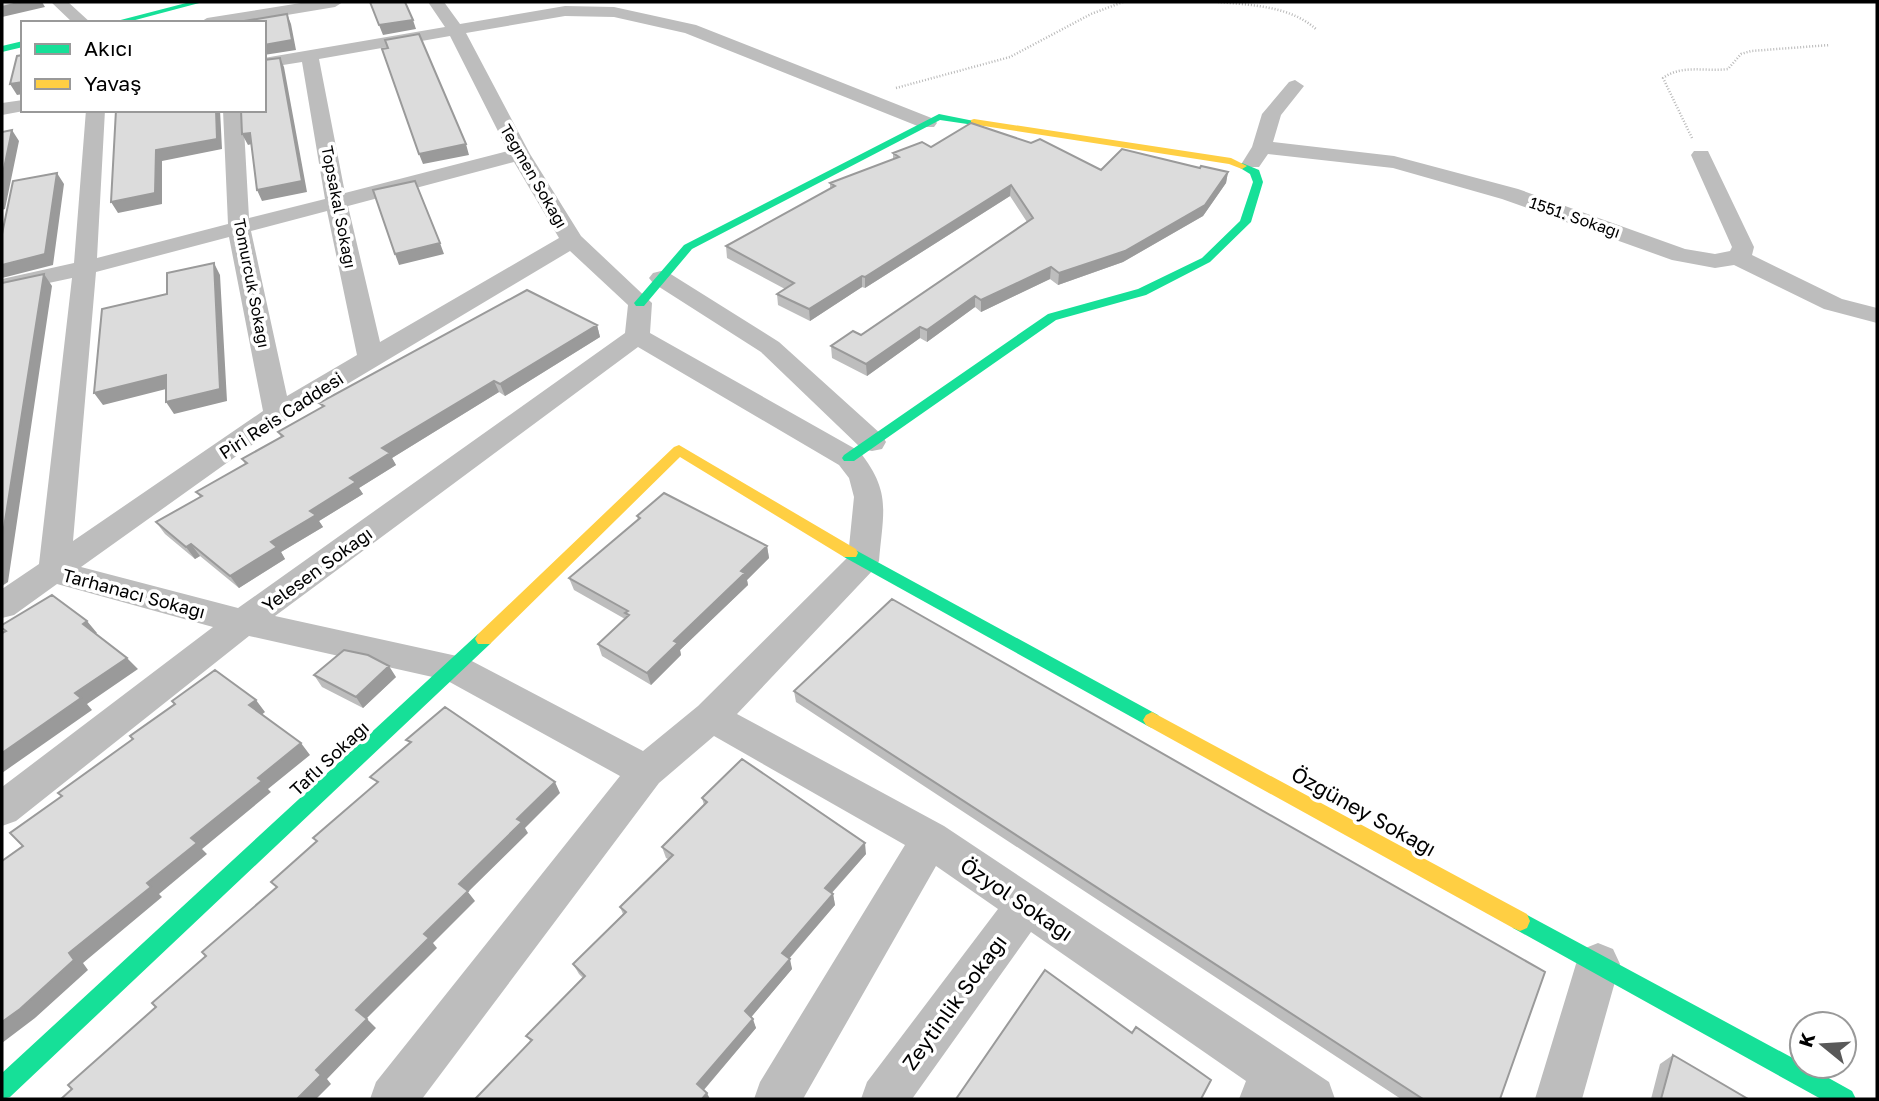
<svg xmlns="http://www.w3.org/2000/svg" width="1879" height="1101" font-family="'Golos Text',sans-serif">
<rect width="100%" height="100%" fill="#fff"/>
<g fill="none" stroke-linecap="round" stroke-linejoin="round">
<!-- path -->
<path stroke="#b8b8b8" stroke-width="2.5" stroke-dasharray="1 2" stroke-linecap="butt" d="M1218,2C1252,5 1291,6 1317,30
M896,88L1010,57L1091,14L1123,2
M1692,138L1663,78C1682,64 1706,72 1728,69L1741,54L1751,51L1830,45"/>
<!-- street -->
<path fill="#bdbdbd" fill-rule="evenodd" d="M51,2H68L91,23H73Z
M307,2H343L335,7L239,23H199L207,18Z
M428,2H444L460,24L565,6L614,7L696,25L934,119L937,123L934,127H920L685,33L614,17L565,16L466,33L530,154L581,236L652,303L650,333L859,451C892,492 883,512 879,561L874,569L737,714L944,826L1329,1082L1335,1099H1239L1246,1081L1031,932L912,1099H861L867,1082L998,909L936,866L803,1099H754L760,1082L905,845L714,736L659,783L422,1099H370L376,1082L620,776L446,680L249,636L16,821L2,826V787L213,627L57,584L14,615L2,618V589L39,564L72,278L2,293V279L74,263L86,110H105L97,258L228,224L223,110H243L249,218L325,199L302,62L264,68V58L445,27ZM450,36L508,151L345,193L319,59ZM514,162L559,238L380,342L348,206ZM327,211L357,355L287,396L251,231ZM229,237L263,411L73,541L96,272ZM570,251L628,305L625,333L238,608L81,567L287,420ZM638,347L839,465L849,478L854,497L848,557L698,706L643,751L466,658L275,616Z
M1295,80L1304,86L1281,115L1273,142L1394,156L1518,189L1685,249L1715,254L1730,251L1732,247L1691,155L1694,151H1708L1754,247L1752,255L1842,299L1877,308V323L1824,309L1734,265L1715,268L1672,260L1502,199L1393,168L1268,154L1259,167H1245L1242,163L1252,147L1262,114L1289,82Z
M23,100V110H29L2,115V103Z
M661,271L669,273L779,342L882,435L886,442L882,449L872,451L862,449L761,352L653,283L649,278L653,273Z
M1598,943L1613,949L1620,964L1582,1099H1535L1576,964L1583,949Z"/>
<!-- fast -->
<path fill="#16e098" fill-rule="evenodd" d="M190,2H203L124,23H109Z
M23,41V47L2,52V46Z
M939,114L979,122L974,125L940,120L692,249L644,306H636L634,303L684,245Z
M1242,163L1259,170L1263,182L1251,222L1210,262L1146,295L1056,320L854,461H844L842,458L844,455L1048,314L1138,289L1202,258L1240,221L1253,182L1250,174L1237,166Z
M850,547L1158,715L1161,720L1158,725L1152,728L1146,725L844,557L842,553L844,549Z
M484,632L490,634L493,639L490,644L10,1097L2,1099V1073L478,634Z
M1520,911L1802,1063V1066H1807L1852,1091L1856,1099H1821L1513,928L1510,921L1513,914Z"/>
<!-- slow -->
<path fill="#ffcf43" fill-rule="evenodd" d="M974,119L1231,158L1247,166L1242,169L1229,164L971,124V120Z
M679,445L856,549L858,553L856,557H844L680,457L490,644H478L475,639L478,634L674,447Z
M1152,712L1527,914L1530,921L1527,928L1520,931L1513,928L1146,725L1143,720L1146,715Z"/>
</g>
<!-- wall -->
<path fill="#bdbdbd" d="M931,147L1101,170L1200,168L1228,172L1226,183L1203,216L1123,262L1058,285L1050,279L981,312L975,307L927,342L920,338L867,376L832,358L831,346L861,335L1027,222L1010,196L865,288L862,287L810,321L778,305L777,294L785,289L727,258L726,246L830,189V183L893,159V153Z
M597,325L600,337L505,396L499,392L392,458L396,465L359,488L363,494L319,521L323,527L281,552L285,559L239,588L200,556L195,559L165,534L156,522L200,497L196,492L245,464L242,459L281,437L278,432L322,407L319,403Z
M637,516L767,546L769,558L747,580L748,585L680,650L681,655L651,685L602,656L598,644L625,619L574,590L569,578L638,520Z
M314,675L396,677L363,708L322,687Z
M794,691L1500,1099H1401L796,702Z
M702,798L866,854L832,893L833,894L835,905L789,959L792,969L751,1017L756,1028L704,1090L531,1042L526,1036L583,978L579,974L573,964L623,914L620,907L668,859L666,858L662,847L704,805Z
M1673,1055L1748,1099H1651L1660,1064Z"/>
<!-- shaded-wall -->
<path fill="#9a9a9a" d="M22,2H42L45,7L2,17V7Z
M287,14L291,24L296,50L264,55V45Z
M413,20L416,29L383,35L379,25Z
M280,58L284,67L307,192L262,201L257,190Z
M23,82V94L17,95L10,84Z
M216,110H220L222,149L162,161V204L118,213L111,202L156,150Z
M12,130L19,141L5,209L2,210V178Z
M250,133L255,143L248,145L242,134Z
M466,144L469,155L423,164L419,154Z
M1228,172L1226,183L1203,216L1123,262L1058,285L1059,273Z
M57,173L64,184L53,265L2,278V265Z
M1011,185L1010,196L865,288V277Z
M440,243L444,254L399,265L395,254Z
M214,263L220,275L227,401L174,414L166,402Z
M1051,267L1050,279L981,312V300Z
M44,274L52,286L8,582L2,586V540Z
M862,276V287L810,321L809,309Z
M975,296V307L927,342V330Z
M597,325L600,337L505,396L500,384Z
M920,327V338L867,376L866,364Z
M166,375L174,387L103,405L94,393Z
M494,381L499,392L392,458L396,465L359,488L363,494L319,521L323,527L281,552L285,559L239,588L230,576L350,478L382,448Z
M191,544L200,556L195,559L186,547Z
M767,546L769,558L747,580L748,585L680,650L681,655L651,685L647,673L674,641L741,571Z
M87,621L97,633L94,635L83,624Z
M127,658L138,669L87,704L92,710L2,773V753L75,693Z
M389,666L396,677L363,708L356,697Z
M256,700L265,712L259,717L249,705Z
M301,743L310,755L268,789L271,792L202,849L207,854L159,894L162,897L83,963L88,970L35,1018L2,1043V1022L69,953L147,883L191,838L258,778Z
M555,782L560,793L525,828L528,833L468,892L475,901L433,943L437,948L366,1019L356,1010L424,934L459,884L517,819Z
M865,843L866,854L827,898L825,888Z
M833,894L835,905L785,963L782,953Z
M790,959L792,969L748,1021L745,1011Z
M367,1019L376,1028L327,1079L331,1084L316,1099H297L316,1070Z
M753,1019L756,1028L701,1093L697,1084Z
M707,1093L710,1099H702Z"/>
<!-- building -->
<path fill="#dcdcdc" stroke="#9a9a9a" stroke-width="2" d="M2,2H22L2,7Z
M370,2H405L413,20L379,25Z
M287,14L292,40L264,45V23H232Z
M419,34L466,144L419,154L382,49L388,48L385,40Z
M23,55V82L10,84L17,56Z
M280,58L302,181L257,190L250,133L242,134L241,110H264V60Z
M116,110H216L217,139L156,150L155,193L111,202Z
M971,123L1031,143L1040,139L1101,170L1122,149L1200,168L1201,166L1228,172L1205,205L1125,251L1059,273L1051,267L981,300L975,296L927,330L920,327L866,364L831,346L853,331L861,335L1033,218L1011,185L865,277L862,276L809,309L777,294L794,283L726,246L835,186L830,183L899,157L893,153L922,142L931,147Z
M12,130L2,178V132Z
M57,173L45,254L2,265V234L13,181Z
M415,181L440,243L395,254L373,190Z
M214,263L220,389L166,402V375L94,393L102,309L167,294V273Z
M44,274L2,540V283Z
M527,290L597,325L500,384L494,381L382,448L390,453L350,478L356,482L310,511L316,515L271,542L277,547L230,576L191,544L186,547L156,522L202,496L196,492L247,463L242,459L283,436L278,432L324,406L319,403Z
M664,493L767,546L741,571L745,573L674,641L678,643L647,673L598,644L629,615L625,613L628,611L569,578L640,518L637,516Z
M52,595L87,621L83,624L127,658L75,693L81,698L2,753V633L6,631L2,628V625Z
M892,599L1545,972L1500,1099H1423L794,691Z
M344,650L368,655L389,666L356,697L314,675Z
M215,670L256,700L249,705L301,743L258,778L262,781L191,838L197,843L147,883L151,887L69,953L74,960L20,1009L2,1022V861L23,846L10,833L62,796L58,793L133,739L130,736L175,704L172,701Z
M445,707L555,782L517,819L522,822L459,884L468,891L424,934L429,938L356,1010L367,1019L316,1070L321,1075L297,1099H61L72,1089L68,1085L156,1007L152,1003L206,956L202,952L277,887L271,882L317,841L313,838L378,782L370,777L411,742L406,740Z
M742,759L865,843L825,888L833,894L782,953L790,959L745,1011L753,1019L697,1084L707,1093L702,1099H475L532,1040L526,1036L585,976L573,964L626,912L620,907L673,855L662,847L707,802L702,798Z
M1045,970L1132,1033L1136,1027L1211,1080L1201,1099H956Z
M1673,1055L1748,1099H1661Z"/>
<g text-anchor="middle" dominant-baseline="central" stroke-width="7" stroke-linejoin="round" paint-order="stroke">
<!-- far-street labels -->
<g font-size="16" fill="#000" stroke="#fff">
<text transform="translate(534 176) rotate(60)">Teğmen Sokağı</text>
<text transform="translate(339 207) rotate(79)">Topsakal Sokağı</text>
<text transform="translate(1575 217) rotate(19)">1551. Sokağı</text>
<text transform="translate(252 283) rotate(79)">Tomurcuk Sokağı</text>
</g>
<!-- street labels -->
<g font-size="18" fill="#000" stroke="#fff">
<text transform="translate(281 415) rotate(-33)">Piri Reis Caddesi</text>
<text transform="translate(317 569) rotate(-36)">Yelesen Sokağı</text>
<text transform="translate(134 593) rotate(15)">Tarhanacı Sokağı</text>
<text transform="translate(329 758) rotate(-43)">Taflı Sokağı</text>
</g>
<!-- near-street labels -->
<g font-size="21" fill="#000" stroke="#fff">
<text transform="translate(1364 811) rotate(29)">Özgüney Sokağı</text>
<text transform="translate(1017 899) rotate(34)">Özyol Sokağı</text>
<text transform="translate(954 1002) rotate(-54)">Zeytinlik Sokağı</text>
</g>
</g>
<!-- border -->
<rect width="1879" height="1101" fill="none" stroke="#000000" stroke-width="7"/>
<!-- legend -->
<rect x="21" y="21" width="245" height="91" fill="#ffffff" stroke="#999999" stroke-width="2"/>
<rect x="35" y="44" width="35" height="10" fill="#16e098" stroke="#999999" stroke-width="2"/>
<text x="84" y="56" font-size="21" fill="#000000">Akıcı</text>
<rect x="35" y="79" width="35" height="10" fill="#ffcf43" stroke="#999999" stroke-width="2"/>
<text x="84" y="91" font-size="21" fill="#000000">Yavaş</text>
<!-- north arrow -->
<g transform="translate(1823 1045) rotate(288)"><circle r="33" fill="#ffffff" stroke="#999999" stroke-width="2"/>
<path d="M0-5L12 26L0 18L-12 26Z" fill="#595959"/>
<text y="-10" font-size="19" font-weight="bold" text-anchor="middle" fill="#000000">K</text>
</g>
</svg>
